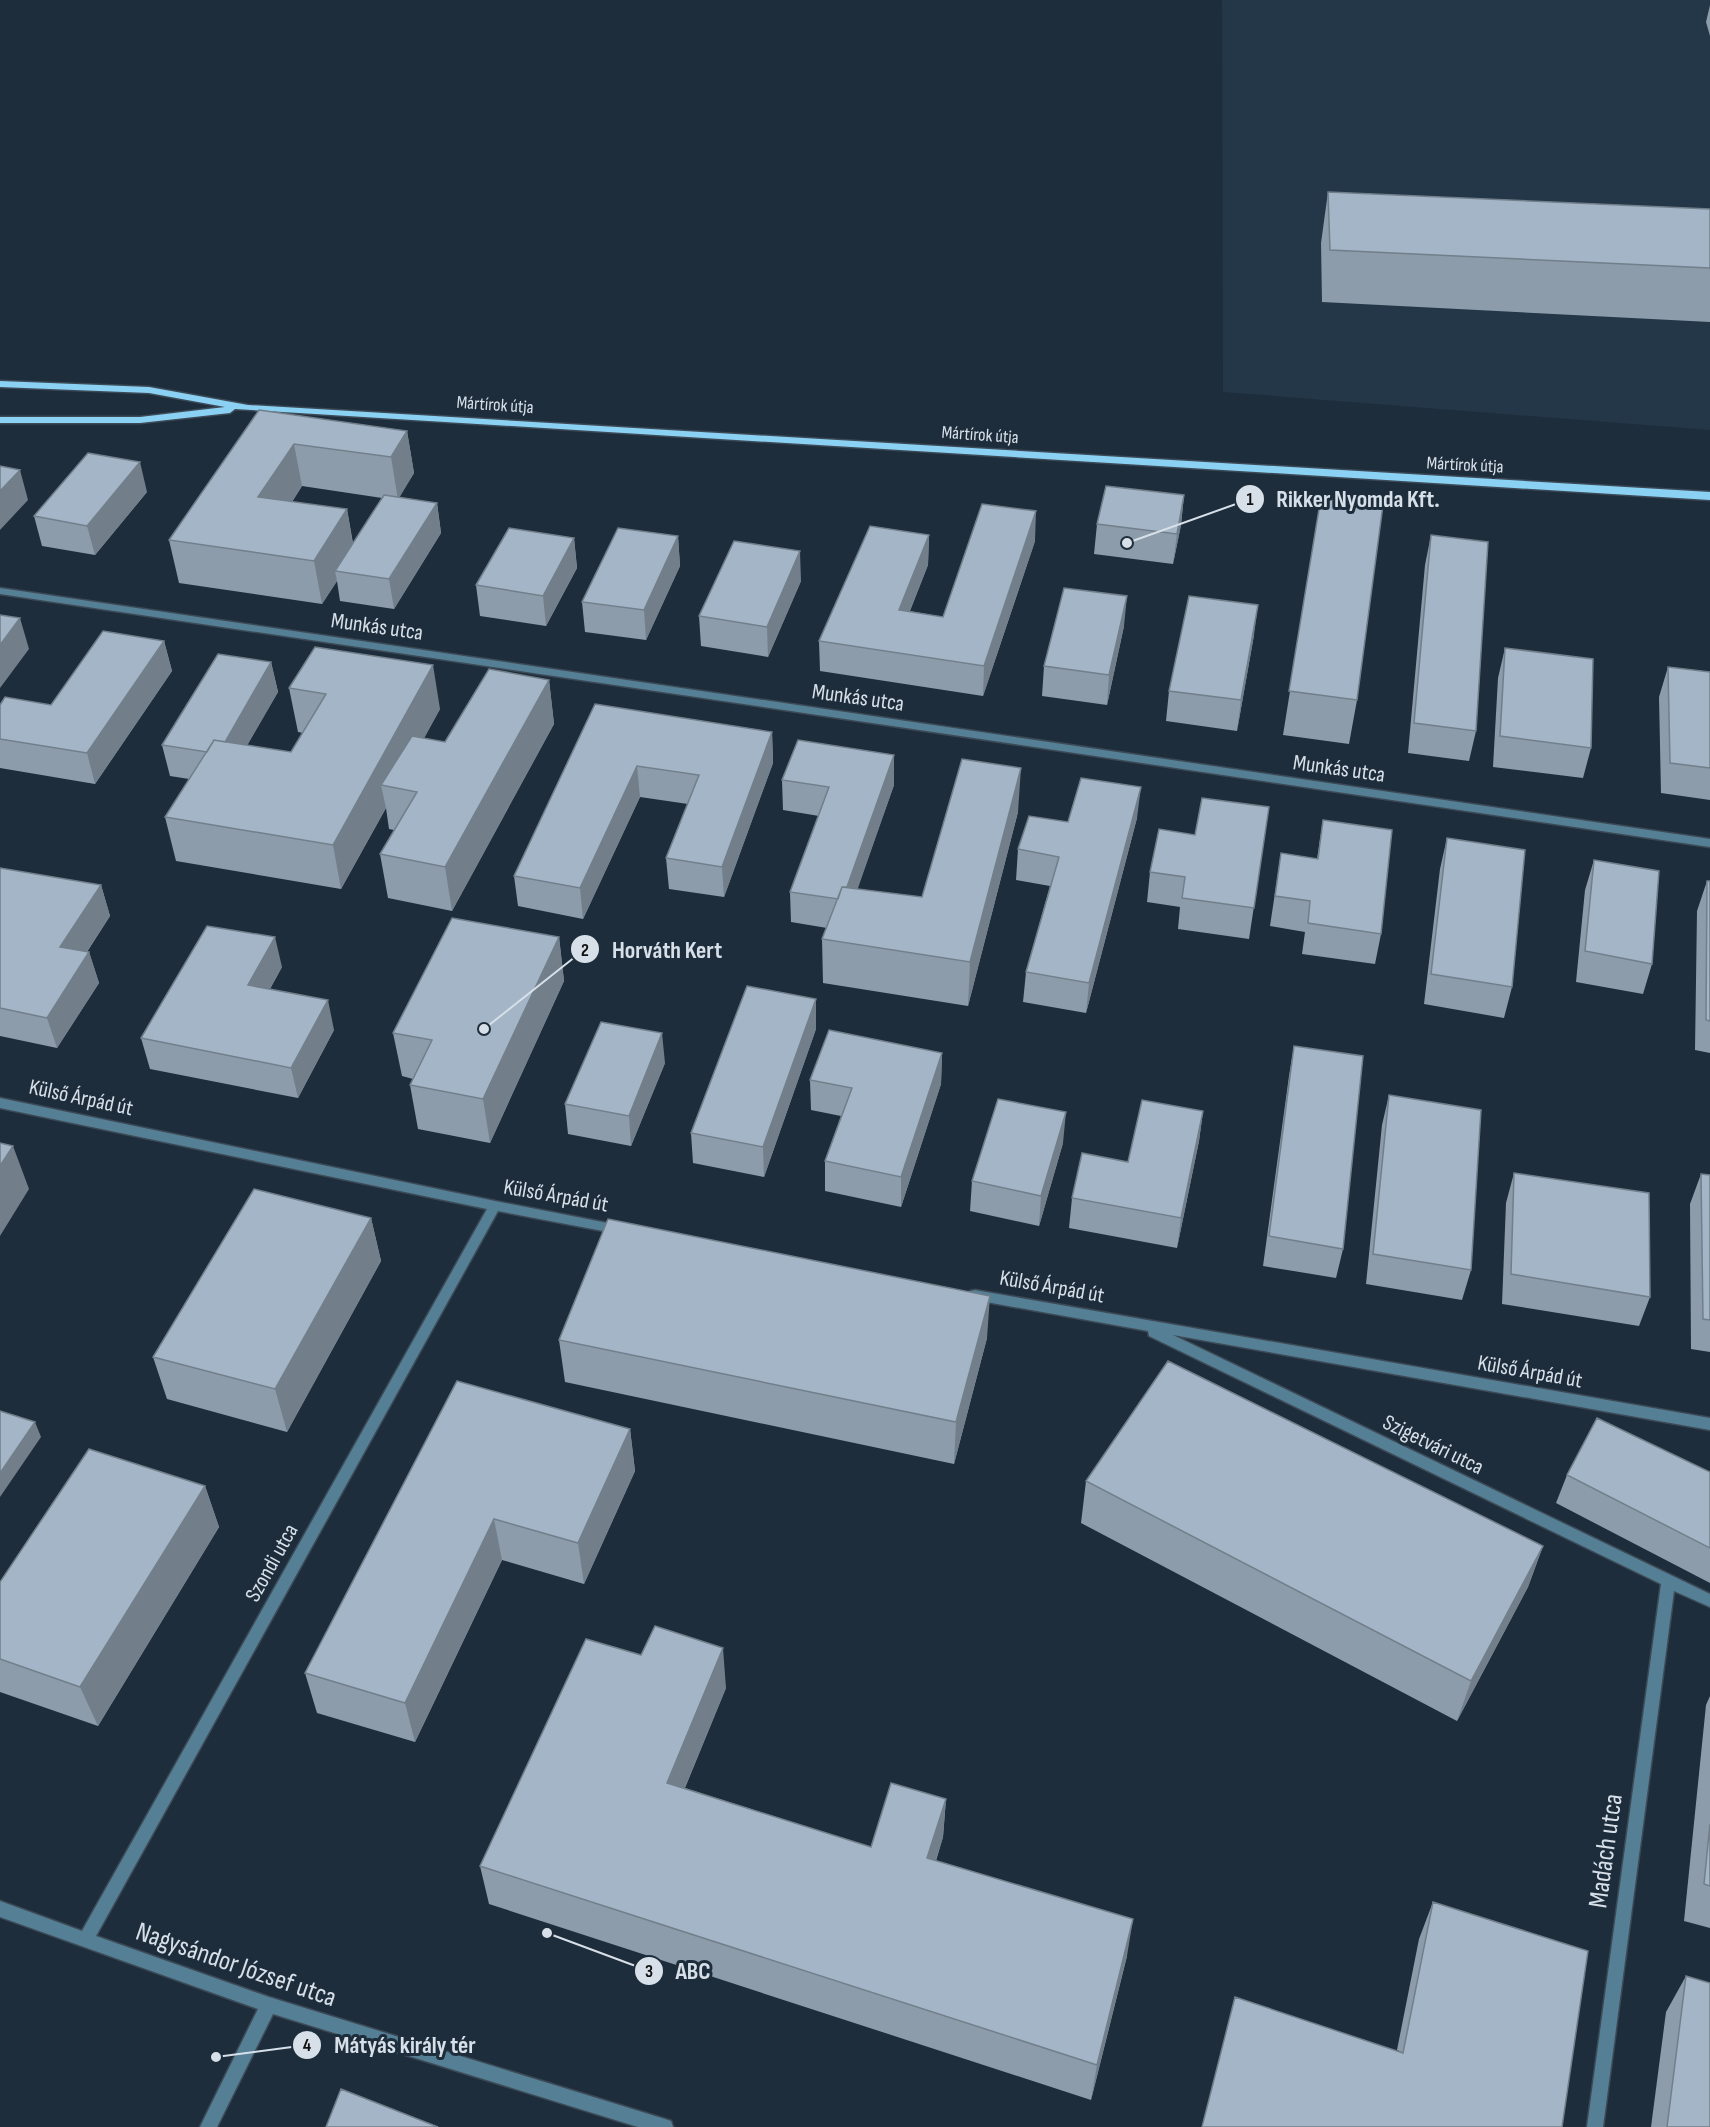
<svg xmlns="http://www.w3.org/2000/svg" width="1710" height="2127" font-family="'Sofia Sans Condensed',sans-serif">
<rect width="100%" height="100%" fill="#1e2d3b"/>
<!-- built -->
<path fill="#233749" d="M1222,0H1710V430L1223,392Z"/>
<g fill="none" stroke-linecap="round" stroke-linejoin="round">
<!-- minor casing -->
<g stroke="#3c4a57" stroke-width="3">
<path id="minor" d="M0,588L1710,839V847L0,594Z
M0,1098L495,1201L623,1226L625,1229L623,1232L619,1234L498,1211L96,1936L269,1997L665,2119L671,2121L673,2127H638L273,2014L217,2127H200L258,2009L0,1917V1901L82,1931L487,1209L0,1108Z
M975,1290L1710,1418V1430L1173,1335L1710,1594V1607L1674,1591L1603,2127H1587L1661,1584L1149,1336L1148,1331L975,1300L970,1299L968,1295L970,1291Z"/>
</g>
<!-- primary casing -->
<g stroke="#3c4a57" stroke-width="3">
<path id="primary" d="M0,381L149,387L248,405L1710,492V500L235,409L230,413L140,423H0V417H140L225,407L149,393L0,387Z"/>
</g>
<!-- minor -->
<use href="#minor" fill="#557f94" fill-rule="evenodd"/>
<!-- primary -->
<use href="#primary" fill="#8bd1f4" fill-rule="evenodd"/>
</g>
<!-- wall -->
<path fill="#8c9caa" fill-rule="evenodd" d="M1710,5V36L1706,22Z
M1328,192L1710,209V322L1322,302L1321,243Z
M259,410L407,431L414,473L399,497L437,503L441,533L394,609L340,601L337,581L322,604L179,583L169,540ZM302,486L382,498L353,543L347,509L292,502Z
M147,492L95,555L42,546L34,516Z
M1184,495L1181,525L1173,564L1094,554L1097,524Z
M1321,497L1357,700L1349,744L1283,735Z
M929,535L928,565L910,611L943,617L1035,541L983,696L820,671L819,641Z
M1431,535L1476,731L1469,761L1408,753L1425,565Z
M678,536L680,566L646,640L585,632L582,602Z
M574,538L577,568L546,626L480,616L476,585Z
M801,581L768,657L701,646L699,616Z
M1124,626L1107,705L1042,696L1044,666Z
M1254,635L1237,731L1166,721L1169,691Z
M164,641L172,671L95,784L0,768V705H51Z
M1505,648L1591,748L1583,778L1493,767L1498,678Z
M271,662L278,692L247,745L291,752L303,733L298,732L289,688L440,709L424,738L445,742L549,680L554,724L452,911L388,898L380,854L394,830L389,829L386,808L341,889L176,861L165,817L189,779L170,776L162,745Z
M1668,667L1710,672V800L1661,793L1659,697Z
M595,704L772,732L773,763L724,897L669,889L666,858L688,804L640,797L583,919L518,906L514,876Z
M782,780L894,785L857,889L922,897L1018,812L968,1006L823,983L822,939L827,928L791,922L790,892L819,816L783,810Z
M1269,807L1249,939L1178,929L1180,907L1147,902L1150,872L1195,835Z
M1137,818L1086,1013L1023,1002L1026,972L1050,886L1016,880L1018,849L1068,822Z
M1323,820L1381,934L1375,964L1302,954L1305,932L1270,926L1281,853L1317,859Z
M1447,838L1512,987L1504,1018L1424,1004L1440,869Z
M1594,860L1652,964L1643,994L1576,982L1585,890Z
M0,868L101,885L110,916L87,952H89L99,983L57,1048L0,1036Z
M1707,881H1710V1053L1695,1050L1697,911Z
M559,937L564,981L490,1143L418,1129L410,1085L413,1079L402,1076L393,1033Z
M282,967L270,989L334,1030L298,1098L150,1069L141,1038Z
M816,1029L764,1177L693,1163L691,1133Z
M1294,1046L1343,1249L1336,1278L1263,1266L1289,1076Z
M942,1053L941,1084L901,1207L825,1191V1161L841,1116L811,1110L810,1080Z
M665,1063L631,1146L568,1134L565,1104Z
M1389,1095L1471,1270L1462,1300L1366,1284L1382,1125Z
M1203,1111L1199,1141L1177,1248L1069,1228L1072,1198L1128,1162Z
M1063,1143L1039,1226L970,1211L972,1181Z
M1514,1173L1650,1297L1639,1326L1502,1304L1506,1203Z
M1701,1174L1710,1175V1352L1691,1349L1690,1204Z
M371,1218L381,1261L287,1432L167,1399L153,1357Z
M987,1338L954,1464L565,1382L559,1340Z
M457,1381L630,1429L635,1471L584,1584L502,1560L415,1742L317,1713L305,1673Z
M1710,1472V1583L1556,1503L1567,1475Z
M1086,1481L1543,1546L1528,1587L1457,1721L1081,1523Z
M205,1486L219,1527L98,1726L0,1692V1582Z
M726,1688L685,1788L871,1847L946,1799L943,1837L936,1861L1127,1956L1091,2100L489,1904L480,1866Z
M1710,1696V1928L1684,1921L1706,1705Z
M1433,1902L1562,2127L1397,2050L1419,1939Z
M1686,1976L1710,2127H1651L1666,2012Z"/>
<!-- shaded-wall -->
<path fill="#727f8b" d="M407,431L414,473L398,500L391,457Z
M294,444L302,486L267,540L258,497Z
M140,462L147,492L95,555L87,526Z
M20,470L28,500L0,530V491Z
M1184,495L1181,525L1173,564L1177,534Z
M437,503L441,533L394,609L389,579Z
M347,509L354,552L335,571L337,581L322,604L314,561Z
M1036,511L1035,541L983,696L984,666Z
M929,535L928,565L898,640L899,610Z
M678,536L680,566L646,640L644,610Z
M574,538L577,568L546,626L543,596Z
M800,551L801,581L768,657L767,627Z
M1127,596L1124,626L1107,705L1109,675Z
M1258,605L1254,635L1237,731L1241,700Z
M20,618L29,649L0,688V645Z
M164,641L172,671L95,784L87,753Z
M271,662L278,692L225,784L218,754Z
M433,665L440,709L397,788L381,785L386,808L341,889L333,845Z
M549,680L554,724L452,911L445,867Z
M772,732L773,763L724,897L722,867Z
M894,755V785L843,931L842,900Z
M637,766L640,797L583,919L580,888Z
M1021,768L1018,812L968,1006L970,962Z
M1141,787L1137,818L1086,1013L1089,983Z
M101,885L110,916L70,977L60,947Z
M275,937L282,967L255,1015L248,985Z
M559,937L564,981L490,1143L483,1099Z
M89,952L99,983L57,1048L47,1018Z
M816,999V1029L764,1177L763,1147Z
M328,1000L334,1030L298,1098L291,1068Z
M662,1033L665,1063L631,1146L629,1116Z
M942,1053L941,1084L901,1207V1177Z
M1203,1111L1199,1141L1177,1248L1181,1218Z
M1066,1112L1063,1143L1039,1226L1041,1196Z
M13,1146L29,1189L0,1236V1166Z
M371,1218L381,1261L287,1432L275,1389Z
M990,1296L987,1338L954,1464L956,1422Z
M35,1422L41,1437L0,1497V1473Z
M630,1429L635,1471L584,1584L578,1543Z
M205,1486L219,1527L98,1726L80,1687Z
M494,1519L502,1560L415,1742L405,1703Z
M1543,1546L1528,1587L1457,1721L1471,1681Z
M723,1648L726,1688L671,1821L667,1783Z
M946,1799L943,1837L925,1895L927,1858Z
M1133,1919L1127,1956L1091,2100L1097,2065Z"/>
<!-- building -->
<path fill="#a3b5c6" stroke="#727f8b" stroke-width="1.5" d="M1328,192L1710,209V268L1330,250Z
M259,410L407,431L391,457L294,444L258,497L347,509L314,561L169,540Z
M88,453L140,462L87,526L34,516Z
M0,466L20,470L0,491Z
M1106,486L1184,495L1177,534L1097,524Z
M384,495L437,503L389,579L335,571Z
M1321,497L1383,505L1357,700L1289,691Z
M982,504L1036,511L984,666L819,641L870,526L929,535L899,610L943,617Z
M509,528L574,538L543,596L476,585Z
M618,528L678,536L644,610L582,602Z
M1431,535L1488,542L1476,731L1414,723Z
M734,541L800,551L767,627L699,616Z
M1064,588L1127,596L1109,675L1044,666Z
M1189,596L1258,605L1241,700L1169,691Z
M0,615L20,618L0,645Z
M103,631L164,641L87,753L0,739V705L5,697L51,705Z
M315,647L433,665L333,845L165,817L214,740L291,752L326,694L289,688Z
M1505,648L1593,659L1591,748L1500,736Z
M218,654L271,662L225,742L214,740L207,752L162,745Z
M1668,667L1710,672V768L1670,763Z
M489,669L549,680L445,867L380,854L417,792L381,785L412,736L445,742Z
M595,704L772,732L722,867L666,858L699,775L637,766L580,888L514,876Z
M798,740L894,755L847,887H842L838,899L790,892L829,787L782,780Z
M962,759L1021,768L970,962L822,939L842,887L922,897Z
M1081,778L1141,787L1089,983L1026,972L1059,857L1018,849L1029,816L1068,822Z
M1202,798L1269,807L1254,908L1182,898L1185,877L1150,872L1159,829L1195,835Z
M1323,820L1392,830L1381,934L1308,923L1310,901L1275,896L1281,853L1318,859Z
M1447,838L1525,850L1512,987L1431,974Z
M1594,860L1659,871L1652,964L1585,951Z
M0,868L101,885L60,947L89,952L47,1018L0,1008Z
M1707,881H1710V1021L1706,1020Z
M452,918L559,937L483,1099L410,1085L432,1040L393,1033Z
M207,926L275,937L248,985L328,1000L291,1068L141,1038Z
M747,986L816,999L763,1147L691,1133Z
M601,1022L662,1033L629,1116L565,1104Z
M829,1030L942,1053L901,1177L825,1161L852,1088L810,1080Z
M1294,1046L1363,1056L1343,1249L1269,1236Z
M1389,1095L1481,1110L1471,1270L1373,1254Z
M998,1099L1066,1112L1041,1196L972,1181Z
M1142,1100L1203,1111L1181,1218L1072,1198L1082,1153L1128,1162Z
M0,1143L13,1146L0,1166Z
M1514,1173L1649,1193L1650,1297L1511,1274Z
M1701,1174L1710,1175V1320L1703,1319Z
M254,1189L371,1218L275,1389L153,1357Z
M608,1219L990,1296L956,1422L559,1340Z
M1168,1361L1543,1546L1471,1681L1086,1481Z
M457,1381L630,1429L578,1543L494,1519L405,1703L305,1673Z
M0,1411L35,1422L0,1473Z
M1597,1418L1710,1472V1548L1567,1475Z
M89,1449L205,1486L80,1687L0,1659V1582Z
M655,1626L723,1648L667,1783L871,1847L891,1783L946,1799L927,1858L1133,1919L1097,2065L480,1866L586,1639L641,1655Z
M1710,1824V1886L1704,1884Z
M1433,1902L1588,1951L1562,2127H1202L1235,1997L1403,2053Z
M1686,1976L1710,1983V2127H1667Z
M341,2089L438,2127H326Z"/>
<g text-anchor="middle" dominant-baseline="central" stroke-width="6" stroke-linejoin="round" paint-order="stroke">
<!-- far-street labels -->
<g font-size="18" fill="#d7e0e9" stroke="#1e2d3b">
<text transform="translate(495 405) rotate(4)">Mártírok útja</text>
<text transform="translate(980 435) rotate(4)">Mártírok útja</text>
<text transform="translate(1465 465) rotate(3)">Mártírok útja</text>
</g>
<!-- street labels -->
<g font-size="22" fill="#d7e0e9" stroke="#1e2d3b">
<text transform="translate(377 627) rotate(8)">Munkás utca</text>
<text transform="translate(858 698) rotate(8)">Munkás utca</text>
<text transform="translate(1339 769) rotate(8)">Munkás utca</text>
<text transform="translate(81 1098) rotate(12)">Külső Árpád út</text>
<text transform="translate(556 1196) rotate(10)">Külső Árpád út</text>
<text transform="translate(1052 1287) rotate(10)">Külső Árpád út</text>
<text transform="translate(1530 1372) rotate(10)">Külső Árpád út</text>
<text transform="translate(1433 1445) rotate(26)">Szigetvári utca</text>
<text transform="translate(272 1563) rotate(-61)">Szondi utca</text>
</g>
<!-- near-street labels -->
<g font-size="27" fill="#d7e0e9" stroke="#1e2d3b">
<text transform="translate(1606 1851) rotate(-82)">Madách utca</text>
<text transform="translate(236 1965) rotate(19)">Nagysándor József utca</text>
</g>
</g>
<!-- callouts -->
<path fill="none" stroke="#d7e0e9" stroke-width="2" d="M1127 543L1250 499M484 1029L585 949M547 1933L649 1971M216 2057L307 2045"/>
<g fill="#d7e0e9" stroke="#1e2d3b" stroke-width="2">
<circle cx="1127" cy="543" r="6"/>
<circle cx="484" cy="1029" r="6"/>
<circle cx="547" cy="1933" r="6"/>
<circle cx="216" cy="2057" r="6"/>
<circle cx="1250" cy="499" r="15"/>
<circle cx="585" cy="949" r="15"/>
<circle cx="649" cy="1971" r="15"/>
<circle cx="307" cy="2045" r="15"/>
</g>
<g font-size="18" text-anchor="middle" font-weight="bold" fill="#111">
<text x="1250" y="505">1</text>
<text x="585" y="956">2</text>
<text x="649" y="1977">3</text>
<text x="307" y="2051">4</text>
</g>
<g font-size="24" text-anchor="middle" font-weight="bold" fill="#d7e0e9" stroke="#1e2d3b" stroke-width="6" stroke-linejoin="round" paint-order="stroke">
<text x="1358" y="507">Rikker Nyomda Kft.</text>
<text x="667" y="958">Horváth Kert</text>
<text x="693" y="1979">ABC</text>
<text x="405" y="2053">Mátyás király tér</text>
</g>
</svg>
